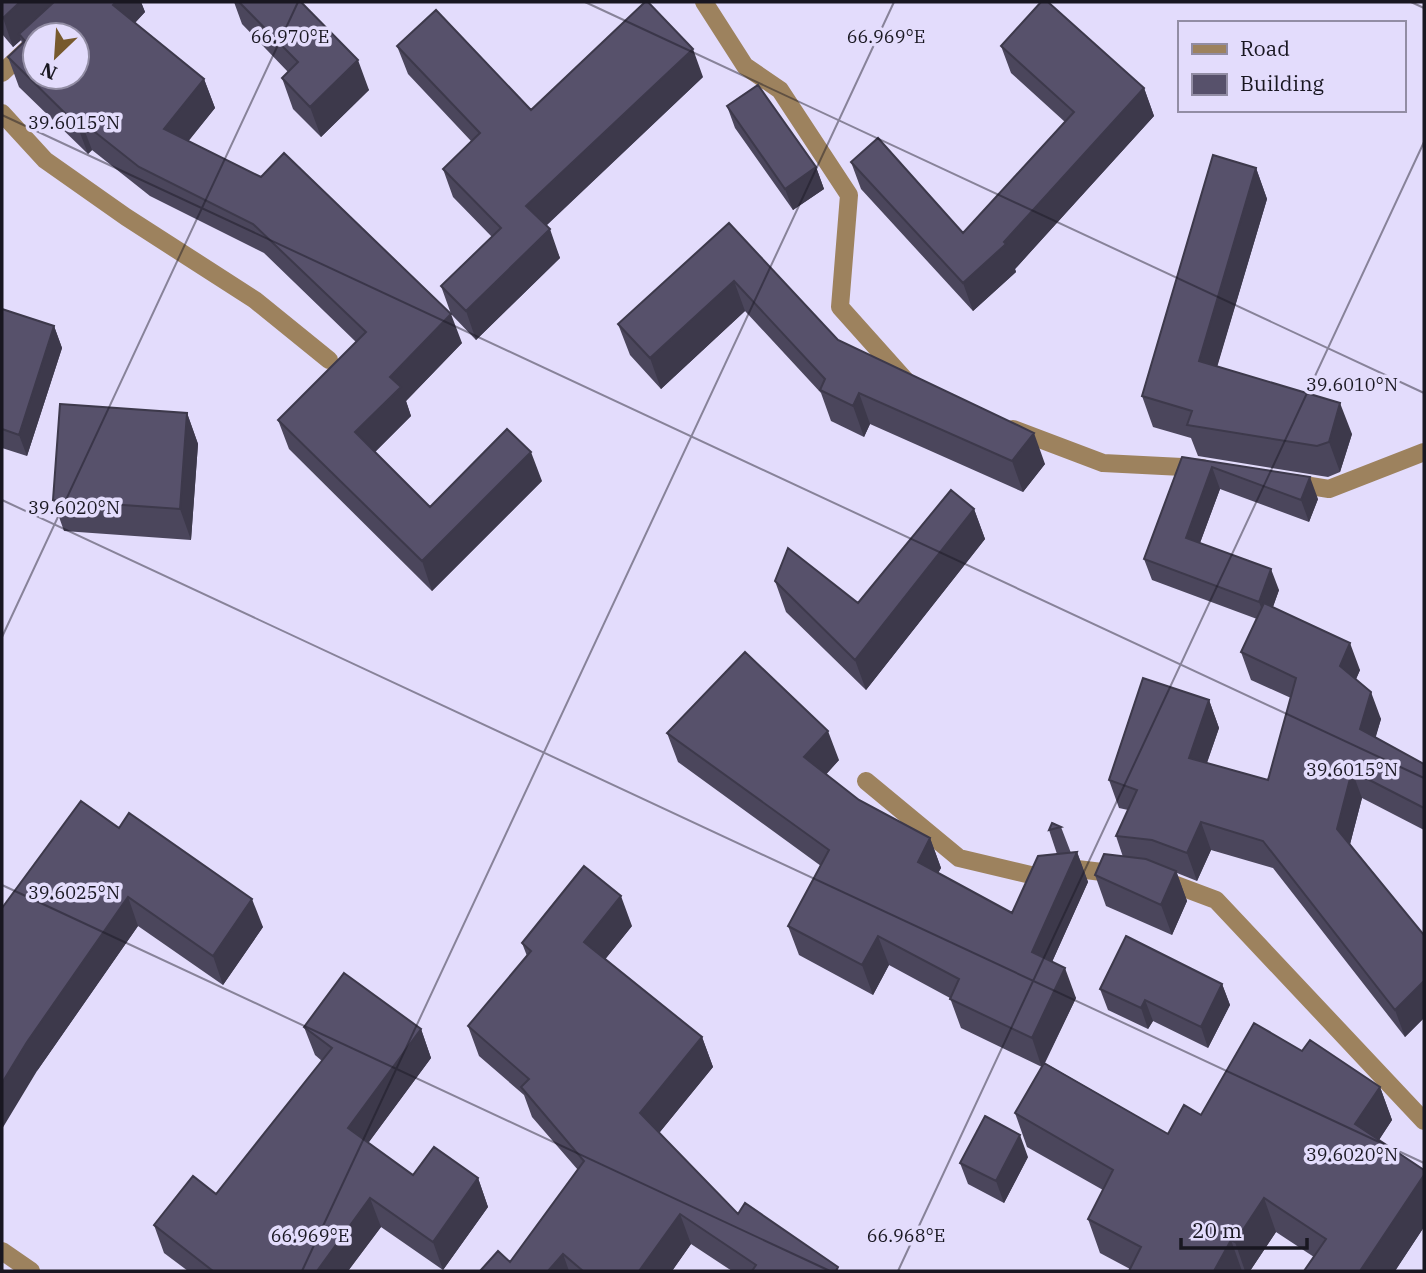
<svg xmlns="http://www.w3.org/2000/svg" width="1426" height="1273" font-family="'IBM Plex Serif',serif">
<rect width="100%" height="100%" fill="#e3dcfc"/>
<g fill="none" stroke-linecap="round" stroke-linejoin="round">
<!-- minor -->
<path stroke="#9d825e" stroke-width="18" d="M704,2L745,66L780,90L849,195L840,307L908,383
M2,73L35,42
M2,113L45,160L126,217L255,300L329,360
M1013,429L1103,463L1202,468
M1292,483L1329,489L1424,452
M866,781L959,858L1035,876L1077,869L1119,874
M1160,879L1216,900L1424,1121
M2,1251L31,1271"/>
</g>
<!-- wall -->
<path fill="#4b465c" d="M2,2H141L145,12L135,23L204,79L215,108L188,141L462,343L406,401L411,416L375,452L430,507L542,481L432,591L289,449L278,420L356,342L264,253L150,196L92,150L88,154L19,87L8,57L22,43L21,40L13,47L2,34Z
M234,2H301L369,90L321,137L293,109L282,78L288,72L242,24Z
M397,46L531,110L703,77L546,226L560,258L476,340L451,314L441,286L492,237L453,197L443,169L471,141L408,74Z
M1001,46L1144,88L1154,116L1015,269L1016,272L973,311L861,189L851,162L963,233L1065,122L1011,73Z
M727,106L816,167L824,189L793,210L735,128Z
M1256,168L1267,199L1217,366L1352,434L1340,472L1328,477L1198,456L1191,438L1153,427L1142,396Z
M729,223L838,340L1045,464L1023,492L870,424L864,437L831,421L821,393L745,311L661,389L630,355L618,324Z
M2,309L54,326L62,348L27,456L2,448Z
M187,413L198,444L191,540L64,531L53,500Z
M1182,457L1318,499L1309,522L1220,489L1200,543L1279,590L1273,607L1360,670L1356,679L1381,719L1375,738L1424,764V830L1362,798L1350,844L1424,935V1018L1405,1037L1273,868L1211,850L1197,881L1177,873L1187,901L1172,935L1106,906L1095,875L1123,857L1116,836L1128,810L1119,808L1109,780L1209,700L1219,728L1207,763L1268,780L1291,698L1251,680L1241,652L1257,619L1152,580L1144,559Z
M974,509L985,539L866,690L786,612L775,581L858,603Z
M667,733L839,760L826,774L859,800L930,838L941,868L938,873L1012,913L1057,854L1049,830L1061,827L1071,853L1077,852L1088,882L1052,962L1076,998L1045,1063L1168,1134L1201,1115L1302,1051L1380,1087L1392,1120L1379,1140L1424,1170V1227L1395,1271L1314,1257L1276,1232L1250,1271H1129L1130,1269L1100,1253L1088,1219L1103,1190L1027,1147L1015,1113L1042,1067L961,1028L950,998L889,965L873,995L799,955L788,926L821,866L678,762Z
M119,828L263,927L223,985L138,926L37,1071Z
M632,926L605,959L702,1037L713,1067L659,1133L738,1214L840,1271H732L691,1244L672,1271H480L510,1262L578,1170L532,1117L524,1095L479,1056L468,1026L527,956L522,943Z
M1222,984L1230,1005L1208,1048L1153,1021L1148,1029L1108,1010L1100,989Z
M304,1027L421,1029L431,1058L368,1143L413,1175L478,1178L488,1207L443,1270L381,1227L348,1271H188L164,1253L154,1225L216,1194L322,1061L315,1055Z
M1028,1157L1004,1203L968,1184L960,1163Z"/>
<!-- shaded-wall -->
<path fill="#3d394b" d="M20,2H62L19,34L21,40L13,47L3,18Z
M116,2H141L145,12L124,34L113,5Z
M693,49L703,77L537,234L526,206Z
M358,60L369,90L321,137L310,107Z
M204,79L215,108L175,158L164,129Z
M1144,88L1154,116L1015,269L1016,272L973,311L963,283L1004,242Z
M81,121L92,150L88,154L77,125Z
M816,167L824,189L793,210L785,189Z
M1256,168L1267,199L1210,391L1199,361Z
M550,229L560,258L476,340L466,311Z
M734,281L745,311L661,389L650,358Z
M451,314L462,343L406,401L411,416L365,462L355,432L390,377Z
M54,326L62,348L27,456L19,435Z
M859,393L870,424L864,437L853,406Z
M1340,403L1352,434L1340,472L1329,442Z
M187,413L198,444L191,540L180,509Z
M1034,433L1045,464L1023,492L1012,461Z
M531,452L542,481L432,591L422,561Z
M1212,467L1220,489L1194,559L1186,538Z
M1310,477L1318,499L1309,522L1301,500Z
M974,509L985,539L866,690L855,660Z
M1271,569L1279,590L1267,623L1259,602Z
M1350,643L1360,670L1350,693L1340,666Z
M1371,692L1381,719L1370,757L1360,729Z
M1209,700L1219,728L1199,785L1189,758Z
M828,731L839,760L815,787L804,757Z
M1352,771L1362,798L1347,856L1337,829Z
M1201,822L1211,850L1197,881L1187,853Z
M930,838L941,868L928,891L918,862Z
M1077,852L1088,882L1043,982L1032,952Z
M1176,871L1187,901L1172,935L1161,905Z
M621,896L632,926L595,972L584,942Z
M128,897L138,926L37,1071L2,1129V1083L27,1042Z
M252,899L263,927L223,985L213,956Z
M878,936L889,965L873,995L862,965Z
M1065,968L1076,998L1042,1068L1032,1038Z
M1424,981V1018L1405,1037L1395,1010Z
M1222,984L1230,1005L1208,1048L1201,1027Z
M1145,1000L1153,1021L1148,1029L1141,1008Z
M421,1029L431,1058L358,1157L348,1128Z
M702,1037L713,1067L651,1143L640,1113Z
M1380,1087L1392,1120L1367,1158L1355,1124Z
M1020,1135L1028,1157L1004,1203L996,1181Z
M1424,1175V1227L1395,1271H1360Z
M478,1178L488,1207L443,1270L433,1242Z
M370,1198L381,1227L348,1271H317Z
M1264,1198L1276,1232L1250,1271H1245L1235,1242Z
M680,1214L691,1244L672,1271H639Z
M1231,1240L1242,1271H1214Z
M563,1254L569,1271H548Z"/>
<!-- building -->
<path fill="#57516b" stroke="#3d394b" stroke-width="2" fill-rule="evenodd" d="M2,2H20L3,18L2,16Z
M54,2H116L113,5L204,79L164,129L261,177L284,153L451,314L390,377L401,387L355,432L430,507L507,429L531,452L422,561L278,420L366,332L253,224L139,167L81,121L77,125L8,57L25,41L19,34ZM35,35H77V77H35Z
M239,2H301L358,60L310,107L282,78L298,62Z
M645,2H648L693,49L526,206L550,229L466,311L441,286L501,228L443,169L480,133L397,46L436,10L531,110Z
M1041,2H1048L1144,88L1004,242L1006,244L963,283L851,162L878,138L963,233L1074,112L1001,46Z
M758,85L816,167L785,189L727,106Z
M1213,155L1256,168L1199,361L1340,403L1329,442L1317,446L1187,425L1192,411L1142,396Z
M729,223L838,340L1034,433L1012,461L859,393L853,406L820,390L825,379L734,281L650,358L618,324Z
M2,309L54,326L19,435L2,429Z
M60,404L187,413L180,509L53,500Z
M1182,457L1310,477L1301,500L1212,467L1186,538L1271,569L1259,602L1144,559Z
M951,490L974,509L855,660L775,581L788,548L858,603Z
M1264,603L1350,643L1340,666L1371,692L1360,729L1424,764V808L1352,771L1337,829L1424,935V981L1395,1010L1263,841L1201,822L1187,853L1152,840L1116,836L1137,790L1109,780L1143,678L1209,700L1189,758L1268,780L1296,678L1241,652Z
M745,652L828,731L804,757L859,800L930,838L918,862L1012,913L1038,856L1077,852L1032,952L1065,968L1032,1038L950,999L959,979L878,936L862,965L788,926L829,850L667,733Z
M81,801L119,828L129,813L252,899L213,956L128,897L27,1042L2,1083V908Z
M1052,823L1061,827L1049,830Z
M1104,854L1146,859L1176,871L1161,905L1095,875Z
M584,866L621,896L584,942L702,1037L640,1113L738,1214L745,1203L838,1267L836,1271H752L756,1265L680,1214L639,1271H583L563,1254L548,1271H480L498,1251L510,1262L584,1161L521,1087L529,1079L468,1026L531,951L522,943Z
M1126,936L1222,984L1201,1027L1145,1000L1141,1008L1100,989Z
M344,973L421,1029L348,1128L413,1175L434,1147L478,1178L433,1242L370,1198L317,1271H213L154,1225L193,1176L216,1194L332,1048L304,1027Z
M1254,1023L1302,1051L1310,1040L1380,1087L1355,1124L1424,1170V1175L1360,1271H1304L1326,1239L1264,1198L1235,1242L1231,1240L1214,1271H1129L1141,1247L1088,1219L1113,1170L1015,1113L1044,1063L1168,1134L1184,1105L1201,1115Z
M985,1116L1020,1135L996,1181L960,1163Z"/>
<!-- ticks -->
<path fill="none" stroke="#191721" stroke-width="2" stroke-opacity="0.45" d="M585,2L1424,393M1411,2L1424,8M2,115L1424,778M2,500L1424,1163M2,637L298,2M2,885L830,1271M2,1270L4,1271M302,1271L894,2M898,1271L1424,142"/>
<g font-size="18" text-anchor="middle" fill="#191721" stroke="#e3dcfc" stroke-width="7" stroke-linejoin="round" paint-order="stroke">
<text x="290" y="43">66.970°E</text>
<text x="886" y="43">66.969°E</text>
<text x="74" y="129">39.6015°N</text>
<text x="1352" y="391">39.6010°N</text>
<text x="74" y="514">39.6020°N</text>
<text x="1352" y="776">39.6015°N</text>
<text x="74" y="899">39.6025°N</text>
<text x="1352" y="1161">39.6020°N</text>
<text x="310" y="1242">66.969°E</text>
<text x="906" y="1242">66.968°E</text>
</g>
<!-- border -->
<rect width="1426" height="1273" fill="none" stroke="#191721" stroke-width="7"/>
<!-- legend -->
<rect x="1178" y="21" width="228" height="91" fill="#e3dcfc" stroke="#928da4" stroke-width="2"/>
<rect x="1192" y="44" width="35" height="10" fill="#9d825e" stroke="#928da4" stroke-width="2"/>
<text x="1240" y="56" font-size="21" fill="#191721">Road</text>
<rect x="1192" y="74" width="35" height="21" fill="#57516b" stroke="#928da4" stroke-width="2"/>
<text x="1240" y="91" font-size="21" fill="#191721">Building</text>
<!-- north arrow -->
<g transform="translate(56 56) rotate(205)"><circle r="33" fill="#e3dcfc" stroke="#928da4" stroke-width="2"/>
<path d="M0-5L12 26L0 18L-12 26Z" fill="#77592d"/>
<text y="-10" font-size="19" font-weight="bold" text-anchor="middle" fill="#191721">N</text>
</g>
<!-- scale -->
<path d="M1181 1238v10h126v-10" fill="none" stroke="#191721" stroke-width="3.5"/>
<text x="1192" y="1238" font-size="21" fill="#191721" stroke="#e3dcfc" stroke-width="5" paint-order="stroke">20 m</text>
</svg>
